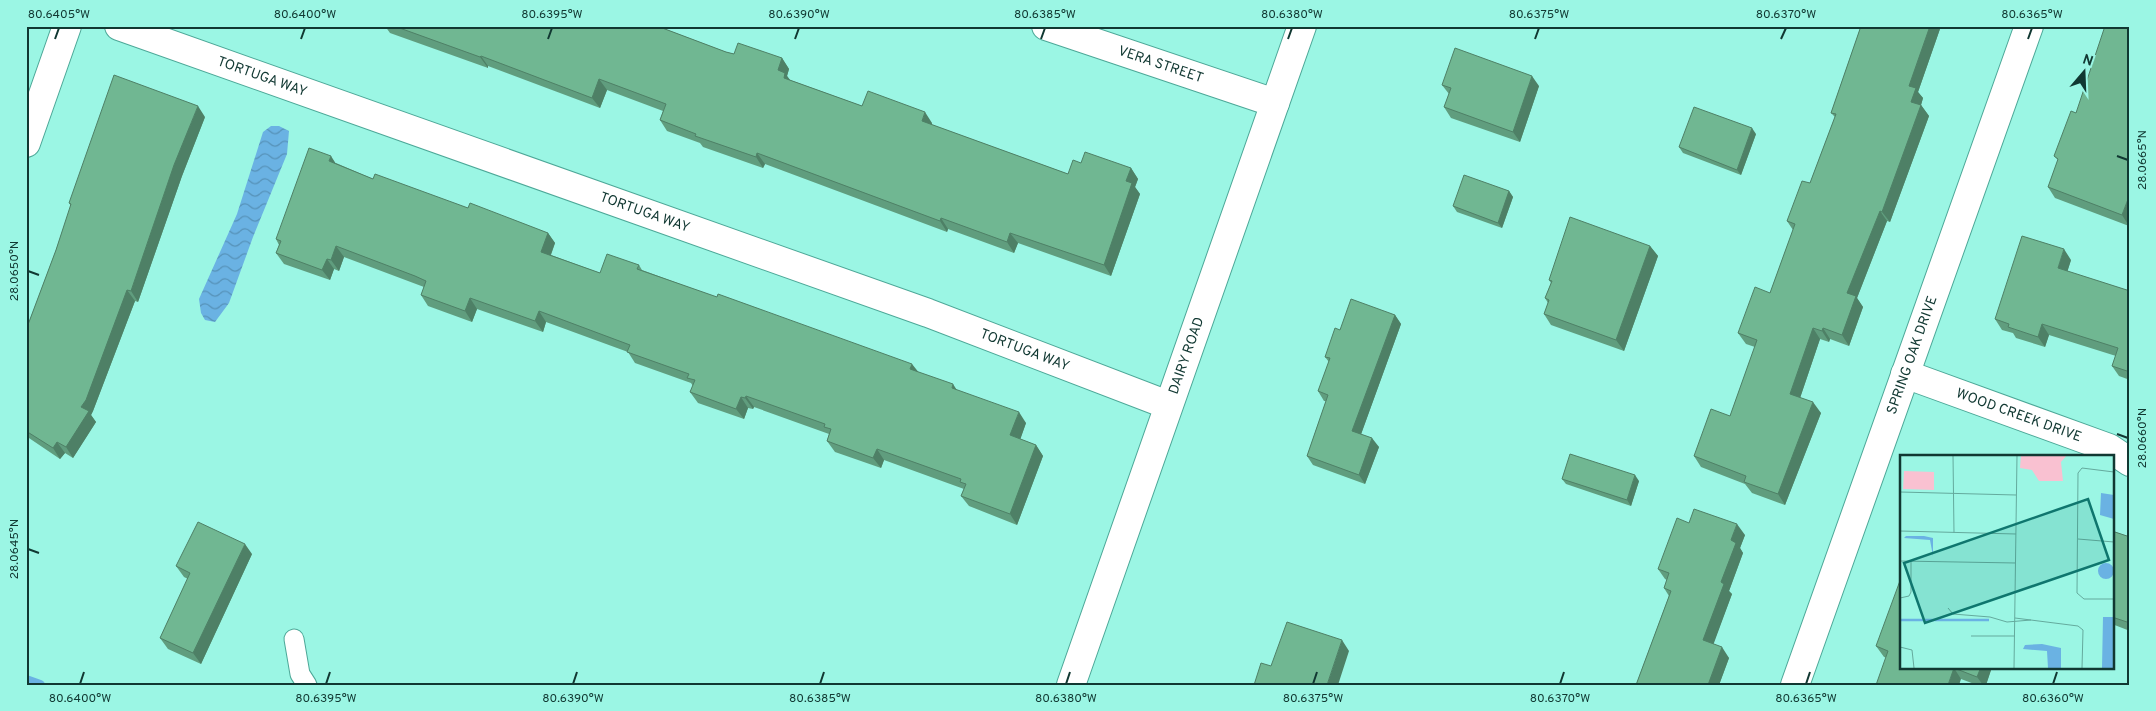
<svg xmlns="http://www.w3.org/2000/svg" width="2156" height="711" font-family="Overpass,sans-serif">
<defs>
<pattern id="water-waves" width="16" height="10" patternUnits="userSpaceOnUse" patternTransform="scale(1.25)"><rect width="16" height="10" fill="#6ab2e3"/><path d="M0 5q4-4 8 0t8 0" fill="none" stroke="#5692b9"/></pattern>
</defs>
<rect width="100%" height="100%" fill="#9bf6e4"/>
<!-- water -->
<path fill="url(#water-waves)" d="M271,126H279L289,131L287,154L253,237L229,303L215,322L205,320L201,313L199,299L237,214L263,132Z"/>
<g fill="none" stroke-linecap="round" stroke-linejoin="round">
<!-- stream -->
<path stroke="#6ab2e3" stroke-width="10" d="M26,680L40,685"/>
<!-- lane casing -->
<g stroke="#4da898" stroke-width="21">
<path id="lane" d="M294,639L300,674L307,685"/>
</g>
<!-- street casing -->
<g stroke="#4da898" stroke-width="30">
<g id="street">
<path id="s1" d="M119,26L928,313L1168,405"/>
<path id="s2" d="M1046,26L1275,103"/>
<path d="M26,143L67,26"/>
<path id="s3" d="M1905,374L2109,448L2130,462"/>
<path id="s4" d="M1795,685L2029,26"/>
</g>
</g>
<!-- secondary casing -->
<g stroke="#4da898" stroke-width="30">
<g id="secondary">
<path id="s5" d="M1071,685L1302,26"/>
</g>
</g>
<!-- lane -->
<use href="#lane" stroke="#fff" stroke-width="19"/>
<!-- street -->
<use href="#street" stroke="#fff" stroke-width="28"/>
<!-- secondary -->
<use href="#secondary" stroke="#fff" stroke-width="28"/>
</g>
<!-- wall -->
<path fill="#609d7e" d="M385,26H657L726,52L734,54L782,58L789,69L787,76L790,80L862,106L932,123V125L1068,174L1081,163L1131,168L1138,179L1135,187L1140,194L1111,276L1018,243L1014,253L948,229L947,232L765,164L763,168L703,147L700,143L667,131L660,120L663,111L607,90L600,108L488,66V68L390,33Z
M1861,26H1941L1918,92L1923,98L1921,105L1929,116L1890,222L1887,221L1857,298L1863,307L1849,346L1830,339L1829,342L1820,339L1800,398L1821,413L1785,505L1752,493L1745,484L1701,467L1694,456L1730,416L1755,347L1746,344L1738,333L1770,293L1793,230L1787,221L1810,183L1835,117L1831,113Z
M1442,85L1539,86L1520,142L1451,118L1444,107L1449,94Z
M2076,113L2129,226L2055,198L2048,187L2058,160L2054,156Z
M205,117L182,176L138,302L135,301L93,411L91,415L96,422L73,458L65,453L60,459L26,436V330L56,250L71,206L69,203Z
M1756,134L1741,175L1683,153L1679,147Z
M336,163L373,179L548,233L555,243L551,255L600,273L639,265L642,270L918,372L1026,423L1020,439L1036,445L1043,456L1017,525L969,506L961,496L964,489L884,460L881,468L835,452L827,441L829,434L754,407L753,409L748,408L744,419L698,403L690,392L693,386L691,383L635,363L628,352L546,322L543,332L477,309L472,322L428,306L421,295L424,287L344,257L339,271L334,269L330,280L284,264L276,253L279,245L276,239Z
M1509,191L1513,197L1502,228L1457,212L1453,206Z
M1650,246L1658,256L1624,351L1551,325L1544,314L1548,303L1545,298L1551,283L1549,280Z
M2071,260L2067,272L2130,291V380L2119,376L2112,366L2116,356L2049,335L2045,347L2016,338L2013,333L2002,330L1995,319Z
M1395,315L1401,324L1361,434L1379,447L1365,484L1313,465L1307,456L1326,401H1324L1318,391L1329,362L1325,357L1340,330Z
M1562,479L1639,481L1631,506L1566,484Z
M1689,523L1745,535L1740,548L1743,553L1729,591L1732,594L1713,644L1729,658L1719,685H1636L1669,596L1664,588L1667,580L1665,579L1658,569Z
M2112,531L2130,537V631L2112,624Z
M252,554L201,664L168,649L160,638L188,579L184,577L176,566Z
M1876,646L1992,667L1986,685H1977L1961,679L1884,657Z"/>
<!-- shaded-wall -->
<path fill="#4e8066" d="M1930,26H1941L1918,92L1923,98L1919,112L1911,102L1909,86Z
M481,56L488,66V68L480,57Z
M782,58L789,69L787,76L793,84L791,88L778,70Z
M1532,76L1539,86L1520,142L1513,132Z
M599,79L607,90L600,108L592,98Z
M1921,105L1929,116L1890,222L1882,212Z
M198,106L205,117L182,176L138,302L131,291L174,165Z
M925,112L932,123L929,132L922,121Z
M1752,128L1756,134L1741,175L1737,170Z
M757,153L765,164L763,168L756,157Z
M331,156L338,167L329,161Z
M1131,168L1138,179L1135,187L1140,194L1111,276L1104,265L1126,181Z
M1509,191L1513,197L1502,228L1498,223Z
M2130,194V224L2129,226L2122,215Z
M1880,211L1887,221L1857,298L1863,307L1849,346L1842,335L1847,293Z
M941,218L948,229L947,232L940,221Z
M548,233L555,243L548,262L541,252Z
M1010,233L1018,243L1014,253L1007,242Z
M336,246L344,257L339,271L331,260Z
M1650,246L1658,256L1624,351L1616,340Z
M2064,249L2071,260L2065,279L2058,268Z
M327,259L334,269L330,280L322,270Z
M127,290L135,301L93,411L91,415L96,422L73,458L66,447Z
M470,298L477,309L472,322L465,311Z
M539,311L546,322L543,332L535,321Z
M1395,315L1401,324L1359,440L1352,431Z
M2042,324L2049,335L2045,347L2038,337Z
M1813,328L1820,339L1798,404L1790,394Z
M1823,328L1830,339L1829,342L1822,331Z
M912,364L920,374L910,369Z
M953,384L960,395L952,388Z
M746,396L754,407L753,409L745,398Z
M741,397L748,408L744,419L736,409Z
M1813,402L1821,413L1785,505L1778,494Z
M1019,412L1026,423L1018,446L1010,435Z
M1372,438L1379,447L1365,484L1359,475Z
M57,442L65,453L60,459L53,448Z
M1036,445L1043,456L1017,525L1010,514Z
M877,449L884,460L881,468L873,458Z
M1635,475L1639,481L1631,506L1627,500Z
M1737,524L1745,535L1740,548L1743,553L1729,591L1732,594L1711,651L1703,640L1721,582L1731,540Z
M245,544L252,554L201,664L193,653Z
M1342,640L1349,651L1338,685H1327Z
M1722,647L1729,658L1719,685H1708Z
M1981,667H1992L1986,685H1983L1977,677Z
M1954,668L1961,679L1959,685H1948Z"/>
<!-- building -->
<path fill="#70b792" stroke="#4e8066" d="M394,26H657L726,52L734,54L738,43L782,58L778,70L785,73L784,78L862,106L868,91L925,112L922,121L1068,174L1073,160L1081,163L1085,152L1131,168L1126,181L1132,183L1104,265L1010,233L1007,242L941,218L940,221L757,153L756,157L695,136L696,134L660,120L666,104L599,79L592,98L481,56L480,57Z
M1861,26H1930L1909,86L1916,88L1911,102L1921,105L1882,212L1880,211L1847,293L1856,296L1842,335L1823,328L1822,331L1813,328L1790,394L1813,402L1778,494L1744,482L1746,476L1694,456L1711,409L1730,416L1757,340L1738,333L1755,287L1770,293L1795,224L1787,221L1802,181L1810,183L1836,114L1831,113Z
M2105,26H2130V194L2122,215L2048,187L2058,159L2054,156L2071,111L2076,113Z
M1455,48L1532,76L1513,132L1444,107L1451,88L1442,85Z
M114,75L198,106L174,165L131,291L127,290L86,400L81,407L89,411L66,447L57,442L53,448L26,431V330L56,250L71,204L69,203Z
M1694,107L1752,128L1737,170L1679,147Z
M309,148L331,156L329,161L373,179L375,174L468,208L470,203L548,233L541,252L600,273L607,254L639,265L637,269L717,297L718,294L912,364L910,369L953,384L952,388L1019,412L1010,435L1036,445L1010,514L961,496L966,484L960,482L961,479L877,449L873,458L827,441L831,429L824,427L825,424L746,396L745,398L741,397L736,409L690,392L695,380L687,378L689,374L627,352L630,345L539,311L535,321L470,298L465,311L421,295L426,281L415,276L336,246L331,260L327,259L322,270L276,253L281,241L276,239Z
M1464,175L1509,191L1498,223L1453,206Z
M1570,217L1650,246L1616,340L1544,314L1549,300L1545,298L1552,281L1549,280Z
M2022,236L2064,249L2058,268L2130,291V372L2112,366L2118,348L2042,324L2038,337L2008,327L2009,324L1995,319Z
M1351,299L1395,315L1352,431L1372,438L1359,475L1307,456L1328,395L1318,391L1330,358L1325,357L1335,328L1340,330Z
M1570,454L1635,475L1627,500L1562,479Z
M1694,509L1737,524L1731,540L1736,543L1721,582L1724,584L1703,640L1722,647L1708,685H1636L1671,591L1664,588L1669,573L1658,569L1677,518L1689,523Z
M198,522L245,544L193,653L160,638L190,573L176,566Z
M2112,531L2130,537V623L2112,617Z
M1901,578V667H1981L1977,677L1954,668L1948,685H1876L1888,651L1876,646Z
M1287,622L1342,640L1327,685H1254L1261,663L1271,666Z"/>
<!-- ticks -->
<path fill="none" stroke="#113832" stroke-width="2" d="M55,39L59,28M301,39L305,28M548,39L552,28M795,39L799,28M1041,39L1045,28M1288,39L1292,28M1535,39L1539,28M1781,39L1786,28M2028,39L2032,28M2117,156L2128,160M28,271L39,275M2117,434L2128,438M28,549L39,553M80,684L84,672M326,684L330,672M573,684L577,672M820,684L824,672M1066,684L1070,672M1313,684L1317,672M1560,684L1564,672M1806,684L1810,672M2053,684L2057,672"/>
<g text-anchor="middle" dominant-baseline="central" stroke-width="4" stroke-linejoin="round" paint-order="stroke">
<!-- street labels -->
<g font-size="14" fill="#113832" stroke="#9bf6e4">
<text stroke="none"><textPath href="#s2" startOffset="121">VERA STREET</textPath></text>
<text stroke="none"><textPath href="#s1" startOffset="152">TORTUGA WAY</textPath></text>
<text stroke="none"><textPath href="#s1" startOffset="558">TORTUGA WAY</textPath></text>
<text stroke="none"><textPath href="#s1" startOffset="962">TORTUGA WAY</textPath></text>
<text stroke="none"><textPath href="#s5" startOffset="349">DAIRY ROAD</textPath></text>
<text stroke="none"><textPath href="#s4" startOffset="350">SPRING OAK DRIVE</textPath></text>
<text stroke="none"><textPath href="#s3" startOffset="121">WOOD CREEK DRIVE</textPath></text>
</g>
</g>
<!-- overview -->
<g transform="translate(1900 455)">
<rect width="214" height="214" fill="#9bf6e4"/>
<path d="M4,16L34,17V35L3,34Z" fill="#f9c1d1"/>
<path d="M121,0H167L161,7L163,26H139L132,15L120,13Z" fill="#f9c1d1"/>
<path d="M201,38L214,40V64L200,60ZM24,81L33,83V101L30,85L4,83L6,81ZM198 116a8 8 0 1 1 16 0a8 8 0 1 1-16 0ZM203,162H214V213H202ZM142,189L161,193V213H148L147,196L123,194L125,190Z" fill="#6ab2e3"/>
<path fill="none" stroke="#6ab2e3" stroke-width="2.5" d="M0,165H89"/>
<path fill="none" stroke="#64aa9d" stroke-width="1" d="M53,0L54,78M214,17L182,13L178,18L177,138L184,144H214M0,37L116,40M0,76L116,79M178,84L214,87M0,106L116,108M0,143L9,141L11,137V106M48,153L53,159L90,162L107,167L131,165M115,163L178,171L183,175L182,213M71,181H115M0,192L12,195L14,213M114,213L117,0"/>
<path fill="#0f766e" fill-opacity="0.15" stroke="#0f766e" stroke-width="2.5" d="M188,44L209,105L25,168L4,108Z"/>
<rect width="214" height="214" fill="none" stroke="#113832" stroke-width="2.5"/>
</g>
<!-- border -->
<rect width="2156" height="711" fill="none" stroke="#9bf6e4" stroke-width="55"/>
<!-- north arrow -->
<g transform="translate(2084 72) rotate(19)" stroke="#9bf6e4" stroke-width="4" paint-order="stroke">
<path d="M0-4L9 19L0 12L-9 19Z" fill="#113832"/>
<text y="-8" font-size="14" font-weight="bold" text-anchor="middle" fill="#113832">N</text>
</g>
<rect x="28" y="28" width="2100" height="656" fill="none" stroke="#113832" stroke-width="2"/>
<g font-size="12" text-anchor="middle" fill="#113832">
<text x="59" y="18">80.6405°W</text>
<text x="305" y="18">80.6400°W</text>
<text x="552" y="18">80.6395°W</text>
<text x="799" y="18">80.6390°W</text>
<text x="1045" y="18">80.6385°W</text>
<text x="1292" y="18">80.6380°W</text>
<text x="1539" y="18">80.6375°W</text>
<text x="1786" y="18">80.6370°W</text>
<text x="2032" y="18">80.6365°W</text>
<text transform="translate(2142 160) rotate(-90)" y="4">28.0665°N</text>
<text transform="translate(14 271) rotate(-90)" y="4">28.0650°N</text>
<text transform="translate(2142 438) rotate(-90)" y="4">28.0660°N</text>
<text transform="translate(14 549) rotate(-90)" y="4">28.0645°N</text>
<text x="80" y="702">80.6400°W</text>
<text x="326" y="702">80.6395°W</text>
<text x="573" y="702">80.6390°W</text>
<text x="820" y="702">80.6385°W</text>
<text x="1066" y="702">80.6380°W</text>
<text x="1313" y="702">80.6375°W</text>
<text x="1560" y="702">80.6370°W</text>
<text x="1806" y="702">80.6365°W</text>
<text x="2053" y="702">80.6360°W</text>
</g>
</svg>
